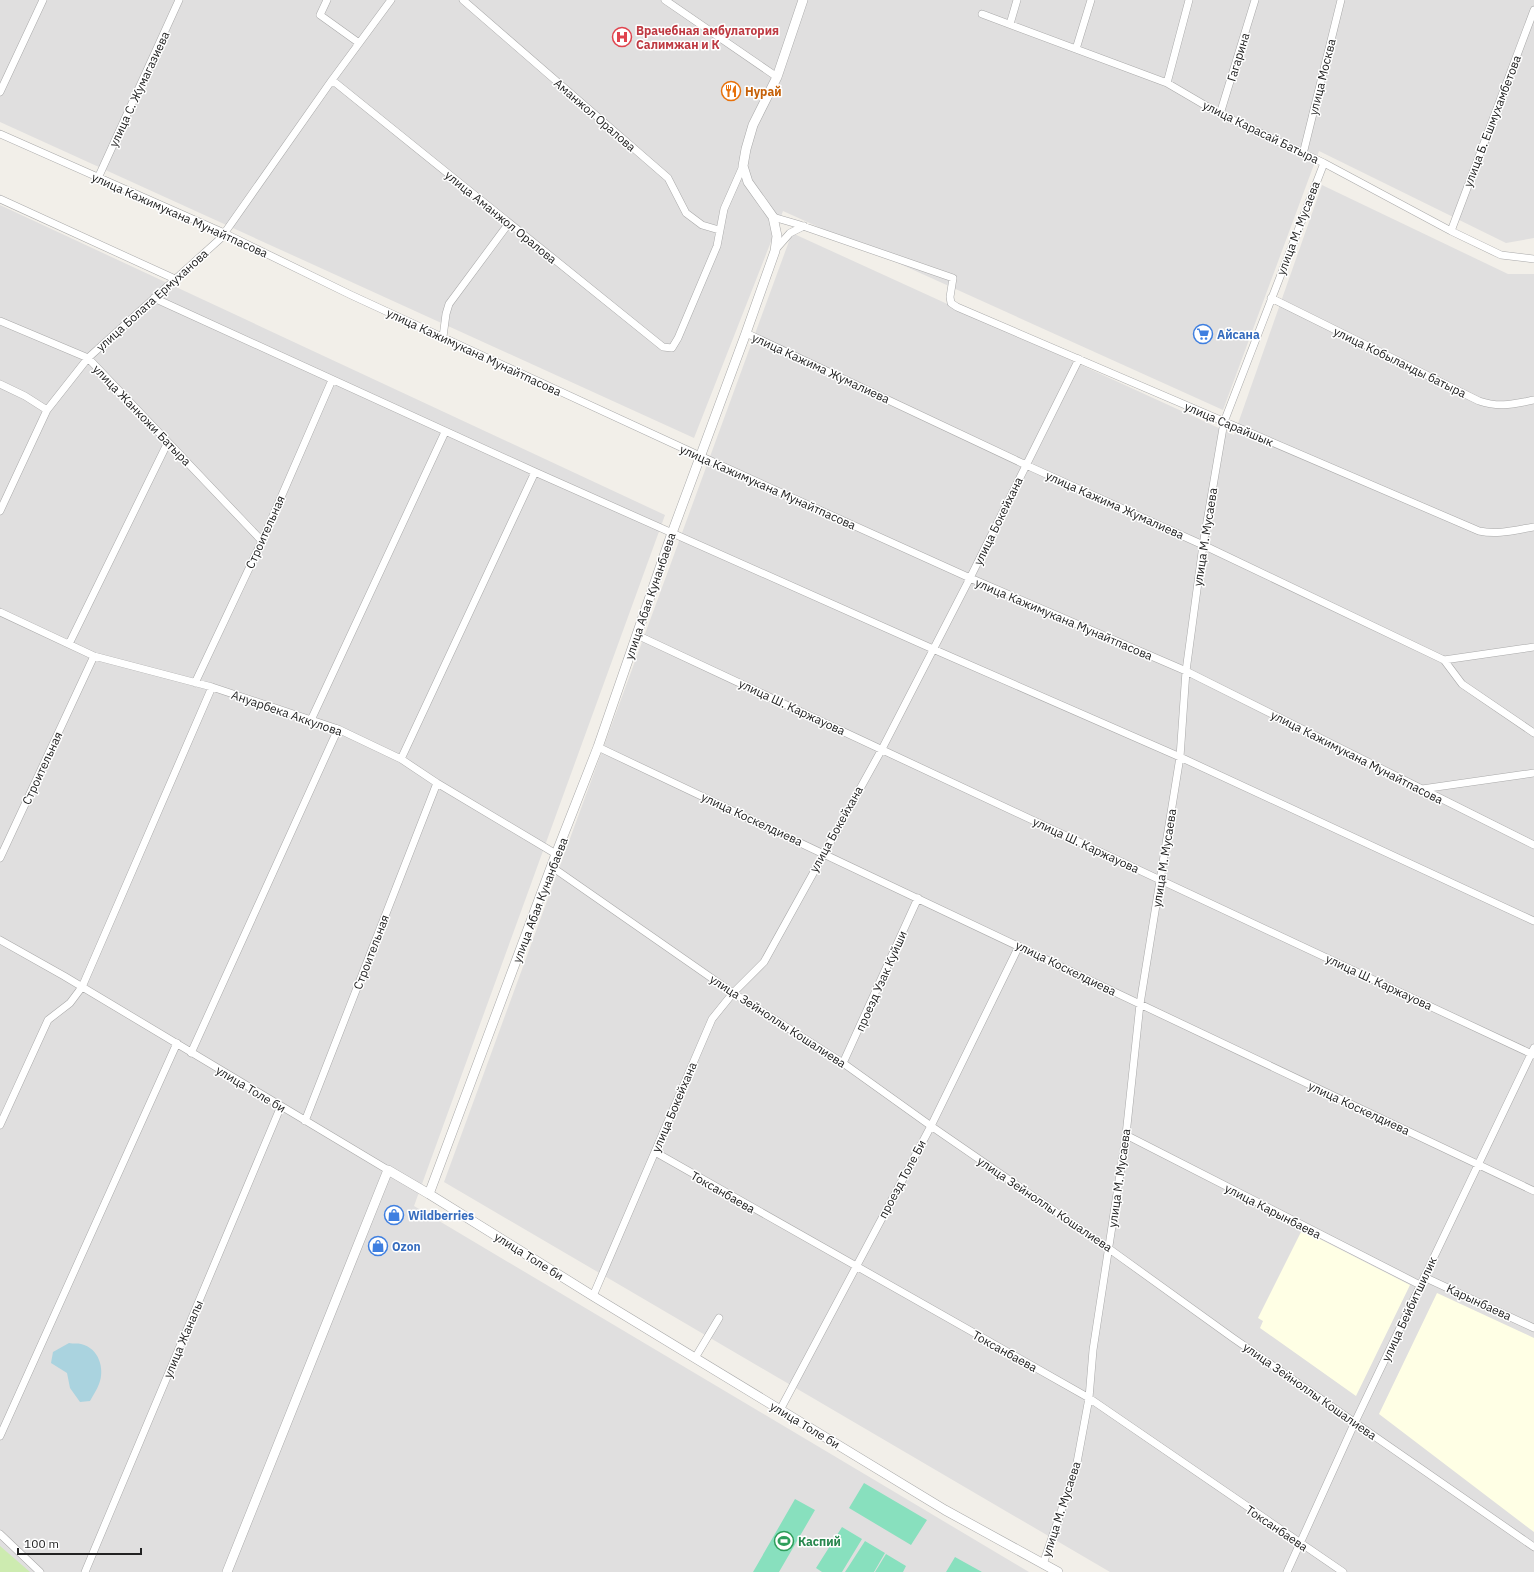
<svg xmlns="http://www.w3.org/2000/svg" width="1534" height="1572" font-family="'IBM Plex Sans',sans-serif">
<rect width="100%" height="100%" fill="#f2efe9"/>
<!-- residential -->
<path fill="#e0dfdf" d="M0,0H1534V238L1506,243L1319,151L1223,410L783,211L694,438L0,122Z
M1322,185L1508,274H1534V1572H1110L444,1182L792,233L1234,435Z
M0,205L665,515L414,1206L1029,1572H0Z"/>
<!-- education -->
<path fill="#ffffe5" d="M1302,1230L1410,1285L1356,1396L1260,1328L1263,1321L1258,1318Z
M1437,1293L1534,1338V1532L1379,1414Z"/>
<!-- grass -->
<path fill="#cdebb0" d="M0,1546L30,1572H0Z"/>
<!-- pitch -->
<path fill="#88e0be" d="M864,1483L927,1520L911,1545L849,1508Z
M795,1499L815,1510L779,1572H753Z
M842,1527L862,1539L842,1572H822L816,1568Z
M865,1541L885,1553L874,1572H845Z
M886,1554L906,1566L903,1572H875Z
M955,1557L982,1572H946Z"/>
<!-- water -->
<path fill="#aad3df" d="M69,1343C73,1344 78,1343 81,1344C99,1348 105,1369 99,1384C97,1390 93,1395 90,1401L80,1402L70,1388L67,1373L51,1363L53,1352Z"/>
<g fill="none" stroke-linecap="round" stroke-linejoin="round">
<!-- minor casing -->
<g stroke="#a9a9a9" stroke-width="8">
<path id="minor" d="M327,0L320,15L359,43
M463,0L668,178L686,213L702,225L719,230
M665,0L777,77
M982,14L1167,83L1220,114L1324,163L1451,231L1501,255L1534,259
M1010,24L1017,0
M1076,49L1091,0
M332,80L663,347L672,348L678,338L717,246L724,209L743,166
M1167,83L1189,0
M0,92L43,0
M1220,114L1255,0
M0,134L224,233L351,295L700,456L970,578L1186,671L1534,845
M1303,154L1341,0
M98,178L179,0
M0,199L175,279
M773,217L797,224L953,278L950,297L951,303L957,307L1479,531C1498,535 1515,530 1534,527
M1451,231L1534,10
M775,250L790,233L804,226
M154,298L535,472L933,649L1180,757L1534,921
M1271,298L1479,401C1500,408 1513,404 1534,400
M0,321L88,358L262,541
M746,333L1026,465L1203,545L1444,660L1534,647
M443,337L446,314L449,304L509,223
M0,384L25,396L47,410
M0,511L47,410L88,358L221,238L332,80L391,0
M0,612L94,656L212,687L338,729L401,759L437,783L556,854
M637,635L1534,1055
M69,644L168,442
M1444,660L1462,684L1534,733
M195,683L262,541L332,380
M311,720L445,432
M598,747L1534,1191
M401,759L535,472
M1422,789L1534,773
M0,858L94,656
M552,867L733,993L843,1063L931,1126L1108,1248L1233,1338L1534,1547
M0,940L64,976L388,1170
M191,1053L338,729
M843,1063L918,898
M305,1121L437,783
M0,1125L48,1020L70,1003L82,987L212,687
M1126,1135L1420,1285
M655,1152L1089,1398L1343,1572
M1424,1277L1534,1328
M593,1296L712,1019L733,993L764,962L882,749L970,578L1079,359
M695,1358L719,1318
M780,1410L931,1126L1019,946
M0,1436L177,1043
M0,1534L40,1572
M1043,1564L1076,1468L1089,1398L1093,1350L1126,1135L1140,1004L1180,757L1186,671L1203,545L1224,422L1324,163
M85,1572L281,1106
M1287,1572L1355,1422L1534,1048"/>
</g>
<!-- tertiary casing -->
<g stroke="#a9a9a9" stroke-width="10">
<path id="tertiary" d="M429,1194L556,854L598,747L672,533L746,333L775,251L777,236L773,217L748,182L743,166L746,149L753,125L777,77L803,0
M227,1572L388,1170L429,1194L593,1296L945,1510L1058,1572"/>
</g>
<!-- minor -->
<use href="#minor" stroke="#fff" stroke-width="7"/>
<!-- tertiary -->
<use href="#tertiary" stroke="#fff" stroke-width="9"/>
</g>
<!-- icons -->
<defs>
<g id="hospital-ring" transform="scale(1)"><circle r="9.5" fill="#fff" stroke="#e0444e" stroke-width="1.5"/><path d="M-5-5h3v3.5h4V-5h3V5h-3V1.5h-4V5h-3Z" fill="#e0444e"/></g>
<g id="restaurant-ring" transform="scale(1)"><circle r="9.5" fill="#fff" stroke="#e8710a" stroke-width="1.5"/><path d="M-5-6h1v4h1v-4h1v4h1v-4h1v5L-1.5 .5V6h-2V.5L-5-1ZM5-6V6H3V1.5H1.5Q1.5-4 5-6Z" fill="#e8710a"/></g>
<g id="supermarket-ring" transform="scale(1)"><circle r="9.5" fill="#fff" stroke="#3f7fe0" stroke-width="1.5"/><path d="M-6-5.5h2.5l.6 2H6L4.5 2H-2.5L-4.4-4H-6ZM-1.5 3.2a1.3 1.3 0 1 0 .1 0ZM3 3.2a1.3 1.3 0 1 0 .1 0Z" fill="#3f7fe0"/></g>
<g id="shop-ring" transform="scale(1)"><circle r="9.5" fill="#fff" stroke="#3f7fe0" stroke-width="1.5"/><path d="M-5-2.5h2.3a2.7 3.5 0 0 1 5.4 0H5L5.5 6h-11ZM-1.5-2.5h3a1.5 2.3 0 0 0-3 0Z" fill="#3f7fe0"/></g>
<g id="stadium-ring" transform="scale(1)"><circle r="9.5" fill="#fff" stroke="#2e9e5b" stroke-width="1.5"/><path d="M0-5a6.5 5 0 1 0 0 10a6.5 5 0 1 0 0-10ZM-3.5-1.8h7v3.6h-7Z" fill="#2e9e5b"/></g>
</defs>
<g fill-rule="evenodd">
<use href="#hospital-ring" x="622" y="37"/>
<use href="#restaurant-ring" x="731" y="91"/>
<use href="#supermarket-ring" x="1203" y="334"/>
<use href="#shop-ring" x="394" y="1215"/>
<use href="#shop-ring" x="378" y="1246"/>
<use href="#stadium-ring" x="784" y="1541"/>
</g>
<g text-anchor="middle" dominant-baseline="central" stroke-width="3" stroke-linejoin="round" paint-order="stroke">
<!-- health labels -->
<g font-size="12" font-weight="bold" fill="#be3a42" stroke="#fff" text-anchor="start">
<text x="636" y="30">Врачебная амбулатория<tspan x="636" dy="14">Салимжан и К</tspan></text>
</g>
<!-- street labels -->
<g font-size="12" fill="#222" stroke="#fff">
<text transform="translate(1238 57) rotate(-73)">Гагарина</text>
<text transform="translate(1322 77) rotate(-76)">улица Москва</text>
<text transform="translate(139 89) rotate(-65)">улица С. Жумагазиева</text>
<text transform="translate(595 115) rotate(41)">Аманжол Оралова</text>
<text transform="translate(1492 121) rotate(-69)">улица Б. Ешмухамбетова</text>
<text transform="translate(1261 132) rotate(26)">улица Карасай Батыра</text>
<text transform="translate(180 215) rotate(24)">улица Кажимукана Мунайтпасова</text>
<text transform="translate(501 217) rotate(39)">улица Аманжол Оралова</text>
<text transform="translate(1298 228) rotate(-69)">улица М. Мусаева</text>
<text transform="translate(152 300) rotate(-42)">улица Болата Ермуханова</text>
<text transform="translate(474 352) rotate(25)">улица Кажимукана Мунайтпасова</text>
<text transform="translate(1400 362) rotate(26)">улица Кобыланды батыра</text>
<text transform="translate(821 368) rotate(25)">улица Кажима Жумалиева</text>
<text transform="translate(142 415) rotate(46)">улица Жанкожи Батыра</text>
<text transform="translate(1229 424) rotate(23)">улица Сарайшык</text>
<text transform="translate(768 487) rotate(24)">улица Кажимукана Мунайтпасова</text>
<text transform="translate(1115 505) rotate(24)">улица Кажима Жумалиева</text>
<text transform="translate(998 521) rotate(-64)">улица Бокейхана</text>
<text transform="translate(265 532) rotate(-66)">Строительная</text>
<text transform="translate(1205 537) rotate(-81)">улица М. Мусаева</text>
<text transform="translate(650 596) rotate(-71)">улица Абая Кунанбаева</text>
<text transform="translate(1064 619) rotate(23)">улица Кажимукана Мунайтпасова</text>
<text transform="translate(792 707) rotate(25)">улица Ш. Каржауова</text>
<text transform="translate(287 713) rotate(19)">Ануарбека Аккулова</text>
<text transform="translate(1357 757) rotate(27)">улица Кажимукана Мунайтпасова</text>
<text transform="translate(42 768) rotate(-65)">Строительная</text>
<text transform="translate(752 819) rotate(25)">улица Коскелдиева</text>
<text transform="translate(836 829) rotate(-61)">улица Бокейхана</text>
<text transform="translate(1086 845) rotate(25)">улица Ш. Каржауова</text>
<text transform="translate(1164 858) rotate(-81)">улица М. Мусаева</text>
<text transform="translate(540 900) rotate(-69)">улица Абая Кунанбаева</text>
<text transform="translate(371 952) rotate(-69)">Строительная</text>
<text transform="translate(1066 968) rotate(26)">улица Коскелдиева</text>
<text transform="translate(881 981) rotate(-66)">проезд Узак Куйши</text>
<text transform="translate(1379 982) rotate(25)">улица Ш. Каржауова</text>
<text transform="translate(778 1021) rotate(33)">улица Зейноллы Кошалиева</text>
<text transform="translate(251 1089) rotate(31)">улица Толе би</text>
<text transform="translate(674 1107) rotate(-67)">улица Бокейхана</text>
<text transform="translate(1359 1108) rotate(25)">улица Коскелдиева</text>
<text transform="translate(1119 1178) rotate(-82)">улица М. Мусаева</text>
<text transform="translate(902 1179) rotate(-62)">проезд Толе Би</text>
<text transform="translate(723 1192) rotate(30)">Токсанбаева</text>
<text transform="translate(1045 1204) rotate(34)">улица Зейноллы Кошалиева</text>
<text transform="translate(1273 1211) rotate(27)">улица Карынбаева</text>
<text transform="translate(529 1256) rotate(32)">улица Толе би</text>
<text transform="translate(1479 1302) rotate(25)">Карынбаева</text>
<text transform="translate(1409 1309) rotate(-65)">улица Бейбитшилик</text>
<text transform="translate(183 1339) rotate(-67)">улица Жаналы</text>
<text transform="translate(1005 1351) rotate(29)">Токсанбаева</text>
<text transform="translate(1310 1391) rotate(35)">улица Зейноллы Кошалиева</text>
<text transform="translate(805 1425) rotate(31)">улица Толе би</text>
<text transform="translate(1061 1509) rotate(-72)">улица М. Мусаева</text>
<text transform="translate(1277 1528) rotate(34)">Токсанбаева</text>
</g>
<!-- food labels -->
<g font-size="12" font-weight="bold" fill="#c56008" stroke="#fff" text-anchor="start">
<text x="745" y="91">Нурай</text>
</g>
<!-- shop labels -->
<g font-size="12" font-weight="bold" fill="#366cbe" stroke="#fff" text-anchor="start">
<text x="1217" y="334">Айсана</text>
<text x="408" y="1215">Wildberries</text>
<text x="392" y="1246">Ozon</text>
</g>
<!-- leisure labels -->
<g font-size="12" font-weight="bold" fill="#27864d" stroke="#fff" text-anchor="start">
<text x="798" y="1541">Каспий</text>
</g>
</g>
<!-- scale -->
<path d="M18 1548v6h123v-6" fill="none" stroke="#222222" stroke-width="2"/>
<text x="24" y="1548" font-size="12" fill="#222222" stroke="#ffffff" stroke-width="3" paint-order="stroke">100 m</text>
</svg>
